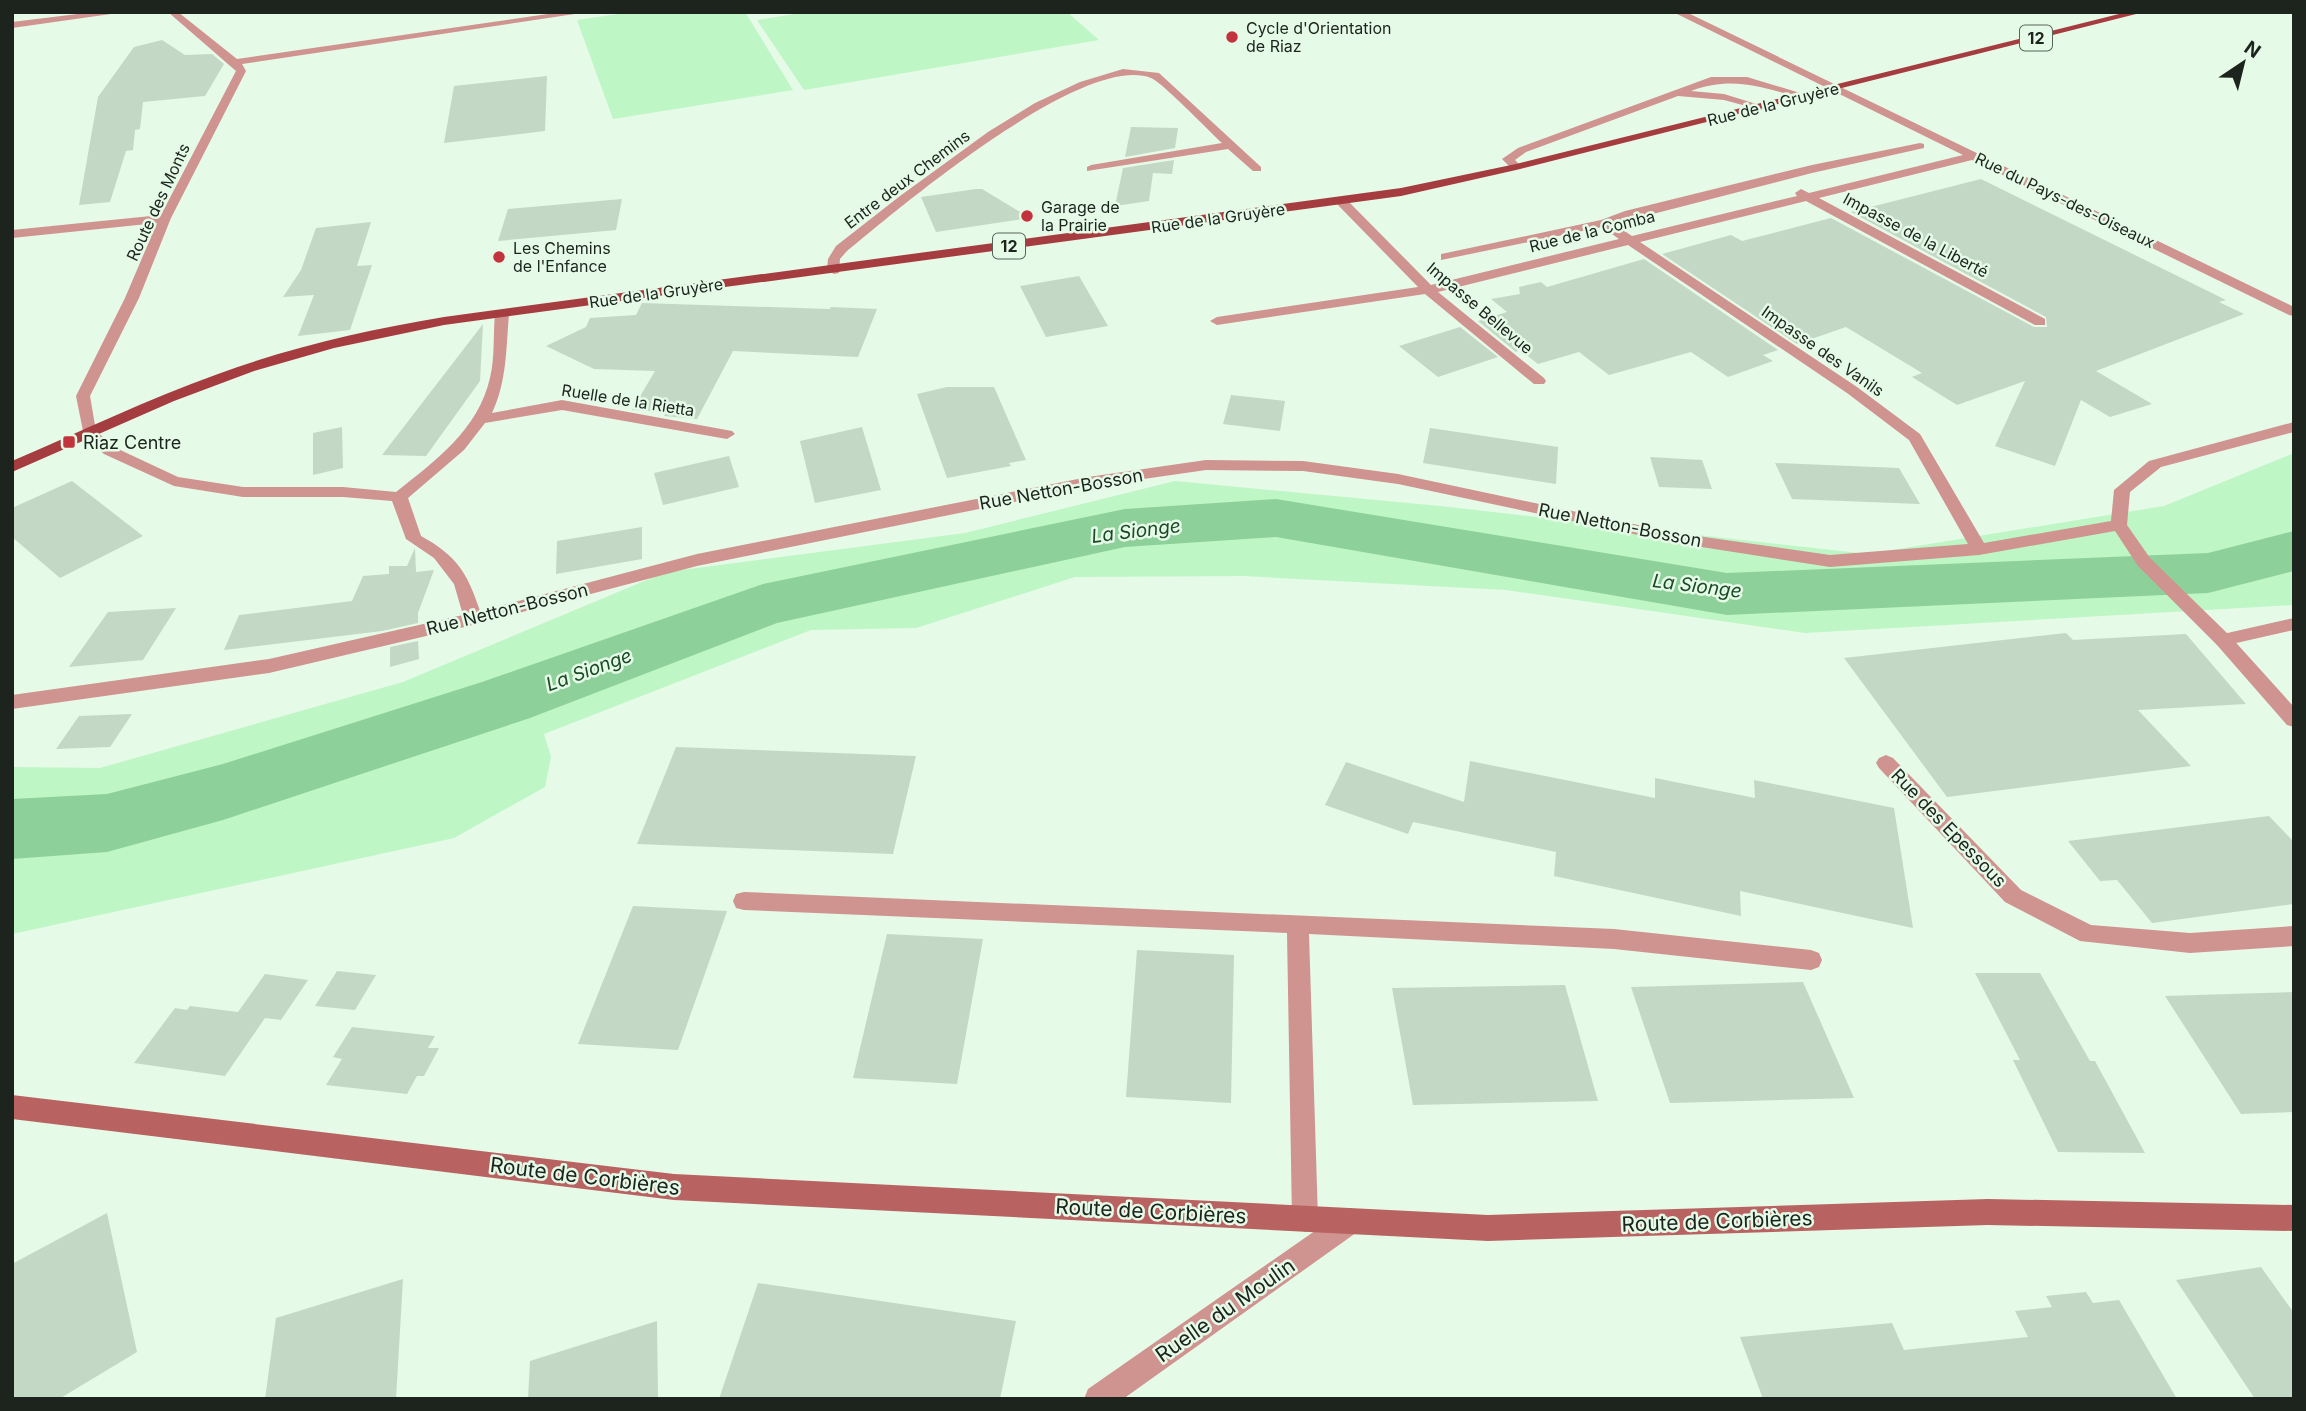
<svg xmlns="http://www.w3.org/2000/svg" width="2306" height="1411" font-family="Inter,sans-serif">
<rect width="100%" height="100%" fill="#e5fae7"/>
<!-- green -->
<path fill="#bef6c6" d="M632,12H745L793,90L613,119L577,20Z
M807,12H1067L1099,40L804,90L757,20Z
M2294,453V605L1805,633L1506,590L1244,576L1075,577L916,628L811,630L544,734L551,757L545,787L454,838L12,934V767L100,768L403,682L666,572L965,533L1175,481L1440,506L1868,554L2164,506Z"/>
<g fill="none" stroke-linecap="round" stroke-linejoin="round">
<!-- river -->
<path fill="#8ed099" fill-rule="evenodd" d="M1276,499L1727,573L2208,553L2294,531V571L2208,593L1727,615L1276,537L1125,547L777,623L530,718L223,820L107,852L12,859V799L107,794L223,764L482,682L763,584L1125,509Z"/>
</g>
<!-- building -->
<path fill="#c4d8c6" d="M162,40L185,55L212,54L224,64L205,96L143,102L140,129L135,130L133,150L126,151L110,202L79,205L98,97L134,47Z
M547,76L545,131L444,143L454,86Z
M1131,127L1178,128L1175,148L1125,157Z
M1174,160L1172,174L1153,173L1149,201L1115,206L1123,168Z
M1981,179L2226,300L2219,302L2244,314L2096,371L2152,404L2110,417L2081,400L2055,466L1995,446L2025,381L1957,405L1912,377L1922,373L1846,327L1797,344L1662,254L1731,235L1742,241L1831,218L2034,327H2047L2046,317L1851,212Z
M976,189H982L1030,218L936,232L921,197Z
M622,199L616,230L498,241L508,209Z
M371,222L357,266L372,265L350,330L298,336L314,295L283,297L301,270L316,228Z
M1644,259L1778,350L1763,355L1773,361L1728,377L1691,352L1609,375L1579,352L1538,364L1520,350L1516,352L1478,321L1507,312L1491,299L1520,294L1519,287L1541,282L1547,287Z
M1079,276L1108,326L1046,337L1020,286Z
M642,303L830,309L831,307L877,309L858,357L733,351L697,419L664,416L666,412L632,410L655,371L594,369L546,346L586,327L590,318L636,315Z
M483,324L480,381L426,456L382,455Z
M1460,327L1498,357L1438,377L1399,346Z
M947,387H994L1026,460L1009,463L1011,466L947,478L917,394Z
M1231,395L1285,401L1280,431L1223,424Z
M342,427L343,468L313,475V433Z
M862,427L881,490L815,503L800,441Z
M1430,428L1558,447L1556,484L1423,463Z
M729,456L739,487L663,505L654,473Z
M1650,457L1702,460L1712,489L1659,487Z
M1775,463L1899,468L1920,504L1792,499Z
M72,481L143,536L60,578L12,537V508Z
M642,527V559L556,574L557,541Z
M415,548L416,572L434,570L418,613V623L382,631L224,650L239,615L352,601L363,576L389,574V566H407Z
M176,608L143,660L69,667L108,612Z
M2066,633L2073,640L2186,634L2246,704L2138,710L2191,766L1947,797L1844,658Z
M418,641L419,659L390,667V647Z
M132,714L110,747L56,749L79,716Z
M676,747L916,756L893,854L637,844Z
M1470,761L1655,798V778L1755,798L1754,780L1894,808L1913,928L1740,891L1741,916L1554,876L1556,852L1413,822L1408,834L1325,805L1346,762L1464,802Z
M2269,816L2294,842V904L2152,923L2117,880L2100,881L2068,841Z
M633,906L727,911L678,1050L578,1044Z
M887,934L983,939L957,1084L853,1078Z
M1137,950L1234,955L1231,1103L1126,1097Z
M337,971L376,975L355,1010L315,1006Z
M1975,973H2040L2090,1061H2095L2145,1153L2058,1152L2013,1060H2020Z
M265,974L308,980L281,1020L265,1018L225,1076L134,1063L175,1008L187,1010L190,1006L238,1012Z
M1803,982L1854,1098L1670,1103L1631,987Z
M1565,985L1598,1101L1413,1105L1392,988Z
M2294,992V1112L2241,1114L2165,996Z
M352,1027L435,1036L428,1048H439L424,1076H417L407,1094L326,1085L342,1059L333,1057Z
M107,1213L137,1352L59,1399H12V1264Z
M2261,1267L2294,1313V1399H2255L2176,1280Z
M403,1279L396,1399H265L276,1318Z
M758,1283L1016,1321L1000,1399H719Z
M2086,1292L2093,1303L2119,1300L2177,1399H1763L1740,1337L1892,1323L1904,1350L2028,1337L2015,1311L2052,1307L2046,1296Z
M657,1321L658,1399H528L530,1361Z"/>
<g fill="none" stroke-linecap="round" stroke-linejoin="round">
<!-- service -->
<path fill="#cf9390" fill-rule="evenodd" d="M1711,77H1747L1810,96L1805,99C1763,88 1734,75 1691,91L1724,94L1766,107L1761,110L1724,100L1678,96L1526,152L1515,160L1522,167L1520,169H1512L1502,159L1518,148Z
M2294,618V630L2223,646L2217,645L2214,640L2217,635L2223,634Z
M744,892L1614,929L1811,950L1819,953L1822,960L1819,967L1811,970L1614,949L1309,934L1318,1219L1314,1228L1305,1232L1296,1228L1292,1219L1287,933L744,910L736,908L733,901L736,894Z"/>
<!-- minor -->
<path fill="#cf9390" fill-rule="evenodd" d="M94,12H125L12,28V22Z
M168,12H178L237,59L562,12H588L242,64L246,71L171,218L139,298L90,396L96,431L116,448L178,477L243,487H343L396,492C435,461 478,430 490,378C495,358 493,335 495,314L502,310L509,314C506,349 507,381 492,413L562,400L732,431L735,434L727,439L562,410L485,423L464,450L408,498L421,536C457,556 467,572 480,611L697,554L1088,477L1206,460L1303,461L1398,474L1676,533L1830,555L1968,544L1909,440L1847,393L1628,245L1438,292L1544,378L1546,381L1544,384H1534L1425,294L1217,325L1210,321L1217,317L1418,287L1337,204L1335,201L1341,197L1345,198L1431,285L1619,239L1602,227L1441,260V254L1446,253L1601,220L1625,211L1812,165L1920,143L1924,144V148L1812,173L1614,224L1632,236L1797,196L1795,193L1801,189L1809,193L1963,155L1673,12H1686L2294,307V316L2289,315L1972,160L1819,198L2045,319V325H2035L1806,201L1640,242L1857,387L1920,434L1984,543L2111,521L2114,490L2149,461L2294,422V432L2161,467L2130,492L2127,525L2150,558L2229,635L2294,707V727L2287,725L2217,645L2138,566L2115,531L1979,555L1830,567L1676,543L1398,484L1303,471L1206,470L1088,487L697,566L473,625L269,673L12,709V695L269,659L463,615L454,584L434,558L406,539L392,501L343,497H243L174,486L104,454L84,436L76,396L125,298L157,223L12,238V230L161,215L236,71Z
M1123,69L1159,73L1261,167V171H1253L1228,149L1087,171V167L1091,165L1222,143C1210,132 1162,82 1151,78C1083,52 898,209 846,252L840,259L839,273L834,274L827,270L828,259L836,246L900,196L988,132L1035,103L1080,82Z
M1886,755L1893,758L2021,890L2091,925L2190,933L2294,926V946L2190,953L2080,941L2005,902L1879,768L1876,763L1879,758Z
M1351,1208L1360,1212L1364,1221L1360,1230L1123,1399H1084L1088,1389L1342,1212Z"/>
<!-- secondary -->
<path fill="#b86261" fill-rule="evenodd" d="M12,1095L674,1174L1488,1215L1988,1199L2294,1205V1231L1988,1225L1488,1241L674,1200L12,1119Z"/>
<!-- primary -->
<path fill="#a53c3f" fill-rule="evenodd" d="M2127,12H2144L1516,170L1401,196L444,325L334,348L254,371L174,401L12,472V461C80,432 148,399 218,374C291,347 367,330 444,317L1401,188L1516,164Z"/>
</g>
<!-- markers -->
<g fill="#c3333d" stroke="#e5fae7" stroke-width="2.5">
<circle cx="1232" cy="37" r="7"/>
<circle cx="1027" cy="216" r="7"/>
<circle cx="499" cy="257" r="7"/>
<rect x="62" y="435" width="14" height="14" rx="3.5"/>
</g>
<g text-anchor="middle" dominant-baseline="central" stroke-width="5" stroke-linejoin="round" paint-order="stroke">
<!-- far-poi labels -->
<g font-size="16" fill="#1c241d" stroke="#e5fae7" text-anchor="start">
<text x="1246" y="28">Cycle d'Orientation<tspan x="1246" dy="18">de Riaz</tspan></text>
<text x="1041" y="207">Garage de<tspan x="1041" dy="18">la Prairie</tspan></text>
<text x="513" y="248">Les Chemins<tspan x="513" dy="18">de l'Enfance</tspan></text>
</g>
<!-- shield labels -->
<g fill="#e5fae7" stroke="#58645a" stroke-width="2">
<rect x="2020" y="25.5" width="32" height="25" rx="5"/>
<rect x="993" y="233.5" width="32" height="25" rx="5"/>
</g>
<g font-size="16" font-weight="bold" fill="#1c241d">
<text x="2036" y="38">12</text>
<text x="1009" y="246">12</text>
</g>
<!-- far-street labels -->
<g font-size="16" fill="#1c241d" stroke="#e5fae7">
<text transform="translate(1773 104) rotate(-14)">Rue de la Gruyère</text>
<text transform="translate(907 179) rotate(-37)">Entre deux Chemins</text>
<text transform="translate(2065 200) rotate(26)">Rue du Pays-des-Oiseaux</text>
<text transform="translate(158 202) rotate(-65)">Route des Monts</text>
<text transform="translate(1218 218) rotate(-8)">Rue de la Gruyère</text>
<text transform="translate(1592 231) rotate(-14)">Rue de la Comba</text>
<text transform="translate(1916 235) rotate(28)">Impasse de la Liberté</text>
<text transform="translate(656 293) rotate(-8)">Rue de la Gruyère</text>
<text transform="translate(1480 308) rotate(40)">Impasse Bellevue</text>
<text transform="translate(1823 351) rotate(35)">Impasse des Vanils</text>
<text transform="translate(628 400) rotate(9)">Ruelle de la Rietta</text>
</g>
<!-- poi labels -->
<g font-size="18" fill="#1c241d" stroke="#e5fae7" text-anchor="start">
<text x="83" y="442">Riaz Centre</text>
</g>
<!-- street labels -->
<g font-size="18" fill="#1c241d" stroke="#e5fae7">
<text transform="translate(1061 489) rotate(-10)">Rue Netton-Bosson</text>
<text transform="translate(1620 525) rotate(11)">Rue Netton-Bosson</text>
<text transform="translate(507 609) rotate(-14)">Rue Netton-Bosson</text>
<text transform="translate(1949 828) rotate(46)">Rue des Epessous</text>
</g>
<!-- water labels -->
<g font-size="19" font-style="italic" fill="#194925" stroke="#e5fae7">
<text transform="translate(1136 531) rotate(-7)">La Sionge</text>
<text transform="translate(1697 586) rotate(7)">La Sionge</text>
<text transform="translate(589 670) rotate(-20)">La Sionge</text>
</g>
<!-- near-street labels -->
<g font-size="21" fill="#1c241d" stroke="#e5fae7">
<text transform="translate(585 1176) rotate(7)">Route de Corbières</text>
<text transform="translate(1151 1211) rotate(3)">Route de Corbières</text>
<text transform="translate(1717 1221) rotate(-2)">Route de Corbières</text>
<text transform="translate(1225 1310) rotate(-35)">Ruelle du Moulin</text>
</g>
</g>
<!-- border -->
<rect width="2306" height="1411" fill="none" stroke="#1c241d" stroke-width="28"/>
<!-- north arrow -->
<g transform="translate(2243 63) rotate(35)" stroke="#e5fae7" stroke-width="5" paint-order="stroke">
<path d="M0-5L12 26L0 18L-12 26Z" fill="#1c241d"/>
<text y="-10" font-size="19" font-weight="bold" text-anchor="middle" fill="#1c241d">N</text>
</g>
</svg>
